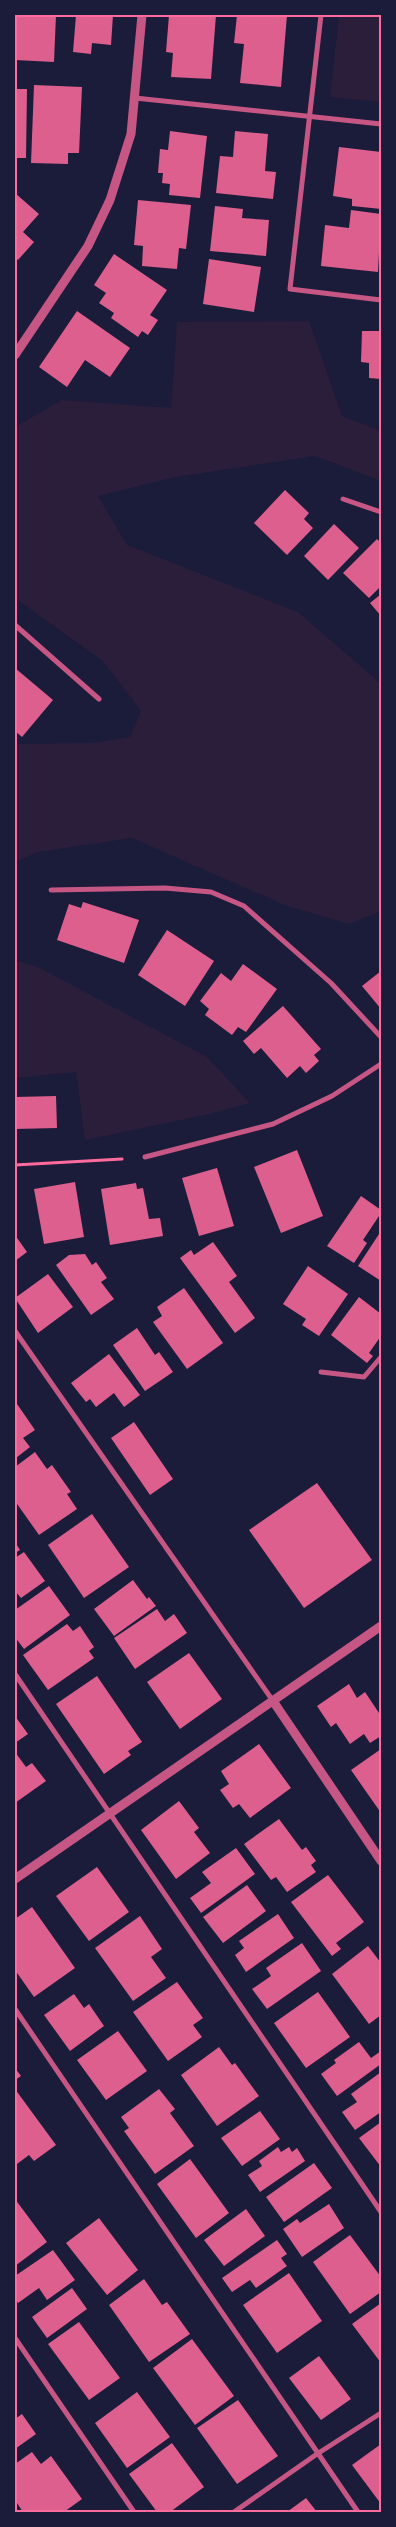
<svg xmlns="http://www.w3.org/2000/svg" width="396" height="2527" font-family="'PT Sans',sans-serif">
<rect width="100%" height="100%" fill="#1b1b3a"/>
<!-- green -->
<path fill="#2a1e3b" d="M339,15H381V102L330,97Z
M309,321L342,416L381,431V481L315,456L176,477L98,496L127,545L298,612L381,684V911L350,924L287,906L132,838L38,852L15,862V744L94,743L130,737L141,711L103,661L15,598V427L62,400L171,408L177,322Z
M15,960L40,968L207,1057L250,1103L205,1115L85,1140L76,1072L15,1078Z"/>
<!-- building -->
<path fill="#dd5f8e" d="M15,15H56L54,62L15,60Z
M76,15H113L111,45L92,43L91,54L73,52Z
M169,15H216L211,79L171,77L173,53L166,52Z
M237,15H287L281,87L240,83L244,44L234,43Z
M34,85L82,87L79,153H68V164L31,163Z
M15,89H27L26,158H15Z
M170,131L207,136L200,198L169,195L170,184L162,183L163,173H158L160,149L168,150Z
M235,131L268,134L265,171L276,172L273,199L216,193L220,156L233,157Z
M339,147L381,152V209L352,206V199L333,196Z
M15,193L39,214L23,232L34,242L18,260L15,257Z
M138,200L191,205L186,249L179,248L177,269L142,266L143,246L134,245Z
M215,206L243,209L242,218L269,220L266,256L210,251Z
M351,210L381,214L378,272L321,266L325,225L349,228Z
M114,254L167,290L150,315L158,320L148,335L142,331L138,337L111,318L114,313L99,303L106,293L94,285Z
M209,259L261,267L254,312L203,304Z
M77,311L130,348L110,377L85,360L67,387L39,367Z
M362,331H381V379L369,378V363L361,362Z
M379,384L381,385V398H379Z
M285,490L309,513L304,519L313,528L287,555L254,523Z
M334,524L359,548L328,580L304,556Z
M377,539L381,543V586L369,598L343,573Z
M381,594V616L370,603Z
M15,668L53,700L22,737L15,731Z
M83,902L139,920L124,963L57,940L69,904L81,908Z
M167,930L214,961L185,1006L138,975Z
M243,964L277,989L246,1032L238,1027L232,1035L205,1015L209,1009L200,1001L221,973L231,981Z
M381,971V1009L362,986Z
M283,1006L321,1049L314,1055L319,1061L306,1073L300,1066L287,1078L261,1048L254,1054L243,1041Z
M56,1096L57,1128L15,1129V1097Z
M297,1150L323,1216L281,1233L254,1167Z
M217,1168L234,1226L199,1236L182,1178Z
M75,1182L84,1237L44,1244L34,1189Z
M136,1183L137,1189L143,1188L149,1219L160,1218L163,1236L110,1245L101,1189Z
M361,1196L381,1210V1213L363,1240L367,1243L354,1263L327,1246Z
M381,1231V1281L358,1266Z
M15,1235L27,1252L15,1261Z
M213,1242L237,1276L229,1282L255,1318L235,1333L180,1258L191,1250L194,1255Z
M85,1254L92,1265L96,1262L107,1278L101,1282L114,1299L91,1315L56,1265L69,1255Z
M308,1266L348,1294L319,1336L302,1325L306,1319L283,1304Z
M48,1274L73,1307L38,1333L15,1298Z
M184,1288L223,1343L187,1369L153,1322L162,1316L157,1307Z
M359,1297L381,1314V1336L369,1353L373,1356L367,1363L331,1335Z
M137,1328L155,1355L159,1352L173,1372L145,1391L113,1345Z
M109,1354L140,1395L124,1407L114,1393L96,1407L90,1399L86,1402L71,1383Z
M15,1401L35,1430L23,1438L30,1447L16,1458L17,1460L15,1462Z
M134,1422L173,1479L150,1495L111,1438Z
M35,1452L47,1469L52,1465L71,1492L67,1494L77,1509L39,1535L15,1501V1467Z
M317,1483L372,1560L304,1608L249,1530Z
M92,1514L129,1567L84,1598L48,1545Z
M15,1542L20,1550L15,1553Z
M24,1552L45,1581L21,1598L15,1591V1558Z
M133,1580L147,1599L149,1597L156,1606L114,1636L94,1609Z
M49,1586L70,1615L24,1649L15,1637V1610Z
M157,1609L165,1621L174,1614L187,1633L135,1669L114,1638Z
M67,1624L73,1631L80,1626L94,1647L89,1651L94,1658L48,1690L23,1655Z
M189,1653L222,1699L180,1729L147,1682Z
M97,1676L142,1742L128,1751L131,1755L104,1774L56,1704Z
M349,1684L357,1698L365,1692L381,1716V1736L370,1743L364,1734L350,1744L336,1723L331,1727L317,1706Z
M15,1716L28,1734L15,1743Z
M259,1744L291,1788L250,1818L239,1804L233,1808L220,1790L229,1784L221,1771Z
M381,1749V1813L351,1770Z
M15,1752L26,1767L32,1763L46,1781L15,1803Z
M179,1801L199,1828L194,1832L210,1853L176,1879L141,1830Z
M279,1819L302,1850L306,1847L316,1861L311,1865L316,1872L287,1892L276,1877L271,1880L244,1844Z
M236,1848L255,1874L201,1913L190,1898L211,1883L202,1872Z
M97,1867L129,1912L89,1941L56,1896Z
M328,1875L364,1922L336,1943L341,1949L332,1956L291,1902Z
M247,1885L266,1911L223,1943L203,1917Z
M32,1907L75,1968L34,1997L15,1970V1919Z
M278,1914L294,1938L246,1972L235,1955L244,1948L239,1941Z
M140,1916L162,1949L151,1957L166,1978L133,2001L95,1948Z
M302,1943L321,1971L267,2009L252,1989L271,1976L266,1968Z
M368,1946L381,1963V2015L369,2024L332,1974Z
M177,1982L203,2018L193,2025L202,2037L168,2061L133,2012Z
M318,1992L350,2037L306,2068L274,2023Z
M74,1994L84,2008L89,2004L104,2026L70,2051L44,2015Z
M118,2031L147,2071L106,2100L77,2060Z
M359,2042L371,2058L381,2051V2064L337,2096L321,2074L336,2063L334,2060Z
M219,2047L232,2065L235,2063L259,2096L217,2126L181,2075Z
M15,2068L21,2076L15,2080Z
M381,2072V2112L355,2130L342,2112L357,2102L351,2094Z
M15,2089L56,2145L34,2161L29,2155L17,2164Z
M159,2089L175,2109L170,2113L194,2146L155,2174L124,2131L129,2128L121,2117Z
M260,2111L280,2139L242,2166L221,2138Z
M381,2122V2167L359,2138Z
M278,2147L281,2152L289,2147L292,2152L297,2148L305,2161L260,2192L248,2175L262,2166L259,2161Z
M190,2159L229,2213L196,2238L157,2184Z
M314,2163L332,2188L284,2222L266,2197Z
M15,2199L47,2242L15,2266Z
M329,2204L344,2228L302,2257L283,2229L297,2219L300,2223Z
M246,2209L265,2236L224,2266L204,2240Z
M99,2218L138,2270L107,2295L66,2243Z
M350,2235L381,2277V2292L350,2314L313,2262Z
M277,2240L287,2254L281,2258L287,2266L256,2288L250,2280L232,2292L222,2278Z
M53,2250L75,2280L47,2300L39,2288L18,2303L15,2299V2276Z
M289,2273L322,2321L277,2353L243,2305Z
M144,2279L162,2305L167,2302L190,2334L149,2362L109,2305Z
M72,2288L87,2309L47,2338L32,2317Z
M381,2303V2363L352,2324Z
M79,2322L120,2378L89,2400L48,2344Z
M192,2339L234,2396L195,2425L153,2368Z
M319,2356L351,2399L321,2420L289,2378Z
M137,2392L170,2437L127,2468L95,2423Z
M238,2400L278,2456L237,2484L197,2428Z
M22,2414L36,2434L15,2449V2419Z
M172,2443L204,2487L170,2512H157L129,2474Z
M381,2444V2504L352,2465Z
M32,2452L41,2464L51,2456L82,2499L64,2512H23L15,2500V2464Z
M306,2498L317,2512H287Z"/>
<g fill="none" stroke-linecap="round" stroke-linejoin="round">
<!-- path -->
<path stroke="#ff6b9d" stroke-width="3" d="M15,1165L122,1159"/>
<!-- minor -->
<path stroke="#c65784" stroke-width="5" d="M321,15L290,289L381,300
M135,98L381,124
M343,499L381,512
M15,625L99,699
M51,890L165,888L211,892L244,906L331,983L381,1037
M145,1157L273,1124L332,1096L381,1064
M15,1331L273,1701
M321,1372L364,1377L381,1357
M15,1674L381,2212
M15,2009L358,2512
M15,2338L134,2512
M234,2512L317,2454L381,2413"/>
<!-- tertiary -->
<path stroke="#c65784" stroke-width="9" d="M15,355L88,246L110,200L131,134L142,15
M273,1701L381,1861
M15,1879L381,1626"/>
</g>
<!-- border -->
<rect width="396" height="2527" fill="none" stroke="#1b1b3a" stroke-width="32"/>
<rect x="16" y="16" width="364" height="2495" fill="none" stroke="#ff6b9d" stroke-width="2"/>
</svg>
